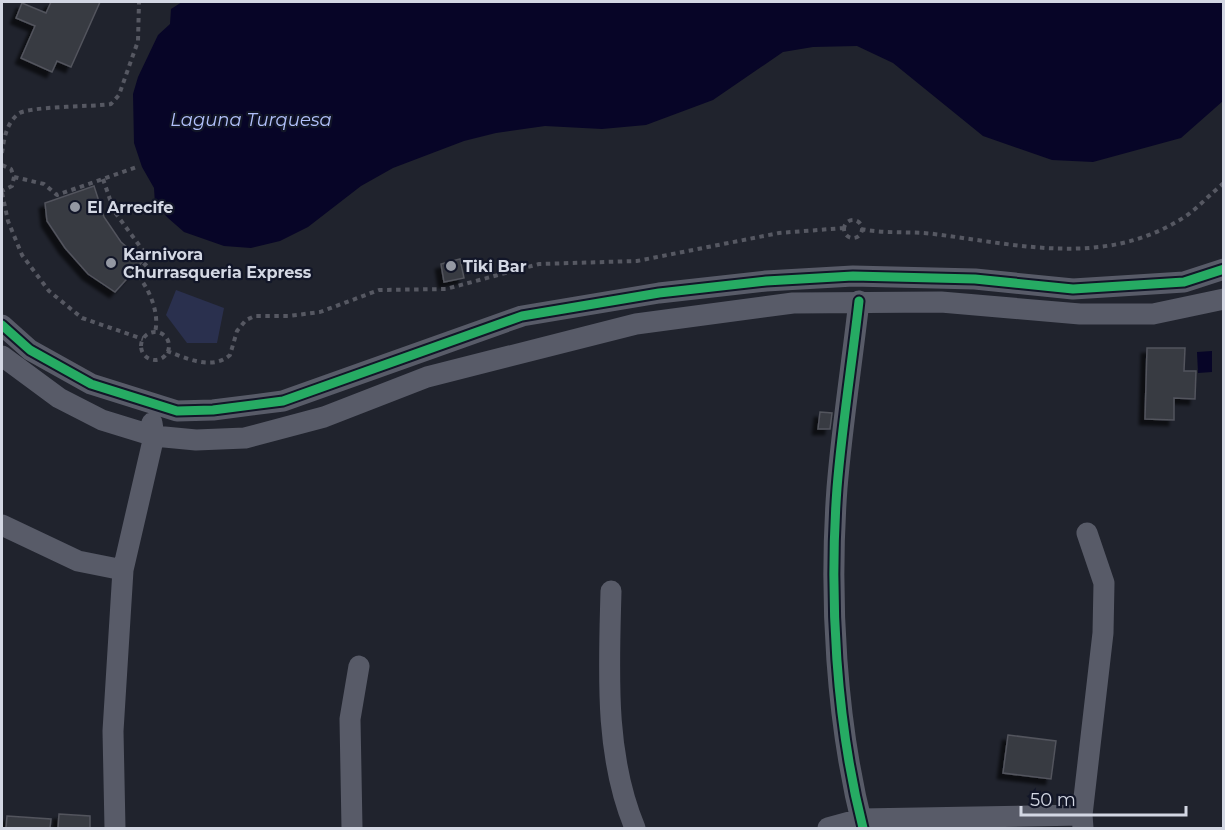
<svg xmlns="http://www.w3.org/2000/svg" width="1225" height="830" font-family="Montserrat,sans-serif">
<defs>
<filter id="shadow"><feDropShadow dx="-5.5" dy="5.5" stdDeviation="1.5" flood-color="#0009"/></filter>
</defs>
<rect width="100%" height="100%" fill="#20232d"/>
<!-- green -->
<path fill="#2a304e" d="M176,290L224,308L217,343H187L166,315Z"/>
<!-- water -->
<path fill="#070527" d="M182,2H1223V101L1181,138L1093,162L1052,160L983,136L893,63L857,46L813,47L783,52L713,100L646,125L602,129L545,126L496,133L464,141L393,168L361,186L308,227L280,241L251,248L224,246L184,232L168,218L155,204L154,188L142,167L134,143L133,94L138,77L158,35L170,24L171,9Z
M1212,351V372L1198,373L1197,352Z"/>
<!-- building -->
<path fill="#383a43" stroke="#52545d" stroke-width="1.5" filter="url(#shadow)" d="M51,2H100L71,67L57,61L52,72L21,58L35,26L16,18L22,3L46,13Z
M94,186L104,217L121,242L143,261L115,292L88,274L65,248L47,221L45,203Z
M460,259L464,278L444,282L441,264Z
M1147,348H1185L1184,371H1196L1195,399L1174,398V420L1145,419Z
M820,412L832,413L830,429H818Z
M1008,735L1056,741L1051,779L1003,773Z
M59,814L90,816V828H58Z
M7,816L51,819L50,828H6Z"/>
<g fill="none" stroke-linecap="round" stroke-linejoin="round">
<!-- path -->
<path stroke="#565862" stroke-width="4" stroke-dasharray="4.5 4.5" stroke-linecap="butt" d="M2,153C4,139 6,124 18,114C28,106 92,107 111,104L119,95L138,41L139,2
M2,165L11,169L14,177L12,186L2,191
M14,177L44,184L57,195L137,167
M103,179L114,211L150,260L136,273C149,288 160,313 155,332
M2,193L8,221L22,255L49,291L82,318L143,339
M844 229a9 9 0 1 1 18 0a9 9 0 1 1-18 0Z
M861,229C885,234 910,231 934,234C1021,245 1107,268 1186,216C1199,207 1211,193 1224,183
M141 346a14 14 0 1 1 28 0a14 14 0 1 1-28 0Z
M167,351C186,358 212,371 230,355L237,331L246,320L255,316H289L320,312L379,290L446,289L539,264L637,261L779,233L844,228"/>
<!-- minor -->
<path stroke="#585b68" stroke-width="21" d="M859,301C852,363 842,426 837,488C829,598 836,722 863,828
M2,325L30,350L91,384L177,411L213,410L283,401L522,316L659,293L766,281L853,276L975,279L1073,289L1184,282L1224,269
M2,356L59,398L102,420L154,436L196,440L245,438L324,417L427,377L636,324L793,303L941,302L1080,314H1153L1224,299
M2,525L78,561L123,570
M611,591C609,670 604,754 635,828
M115,828L113,731L123,570L154,436L152,423
M352,828L350,719L359,666
M828,828L861,819L1082,815
M1083,828L1082,815L1103,633L1104,583L1087,533"/>
<!-- cycleway casing -->
<g stroke="#121628" stroke-width="13">
<path id="cycleway" d="M859,301C852,363 842,426 837,488C829,598 836,722 863,828
M2,325L30,350L91,384L177,411L213,410L283,401L522,316L659,293L766,281L853,276L975,279L1073,289L1184,282L1224,269"/>
</g>
<!-- cycleway -->
<use href="#cycleway" stroke="#26ab63" stroke-width="9"/>
</g>
<!-- markers -->
<g fill="#9498a3" stroke="#121628" stroke-width="2">
<circle cx="75" cy="207" r="6"/>
<circle cx="111" cy="263" r="6"/>
<circle cx="451" cy="266" r="6"/>
</g>
<g text-anchor="middle" dominant-baseline="central" stroke-width="4.5" stroke-linejoin="round" paint-order="stroke">
<!-- poi labels -->
<g font-size="16" font-weight="bold" fill="#d3d7e3" stroke="#121628" text-anchor="start">
<text x="87" y="207">El Arrecife</text>
<text x="123" y="254">Karnivora<tspan x="123" dy="18">Churrasqueria Express</tspan></text>
<text x="463" y="266">Tiki Bar</text>
</g>
<!-- water labels -->
<g font-size="18" font-style="italic" fill="#b2c1fb" stroke="#121628">
<text x="251" y="120">Laguna Turquesa</text>
</g>
</g>
<!-- border -->
<rect width="1225" height="830" fill="none" stroke="#d3d7e3" stroke-width="6"/>
<!-- scale -->
<path d="M1021 806v9h165v-9" fill="none" stroke="#d3d7e3" stroke-width="3"/>
<text x="1030" y="806" font-size="18" fill="#d3d7e3" stroke="#121628" stroke-width="4.5" paint-order="stroke">50 m</text>
</svg>
